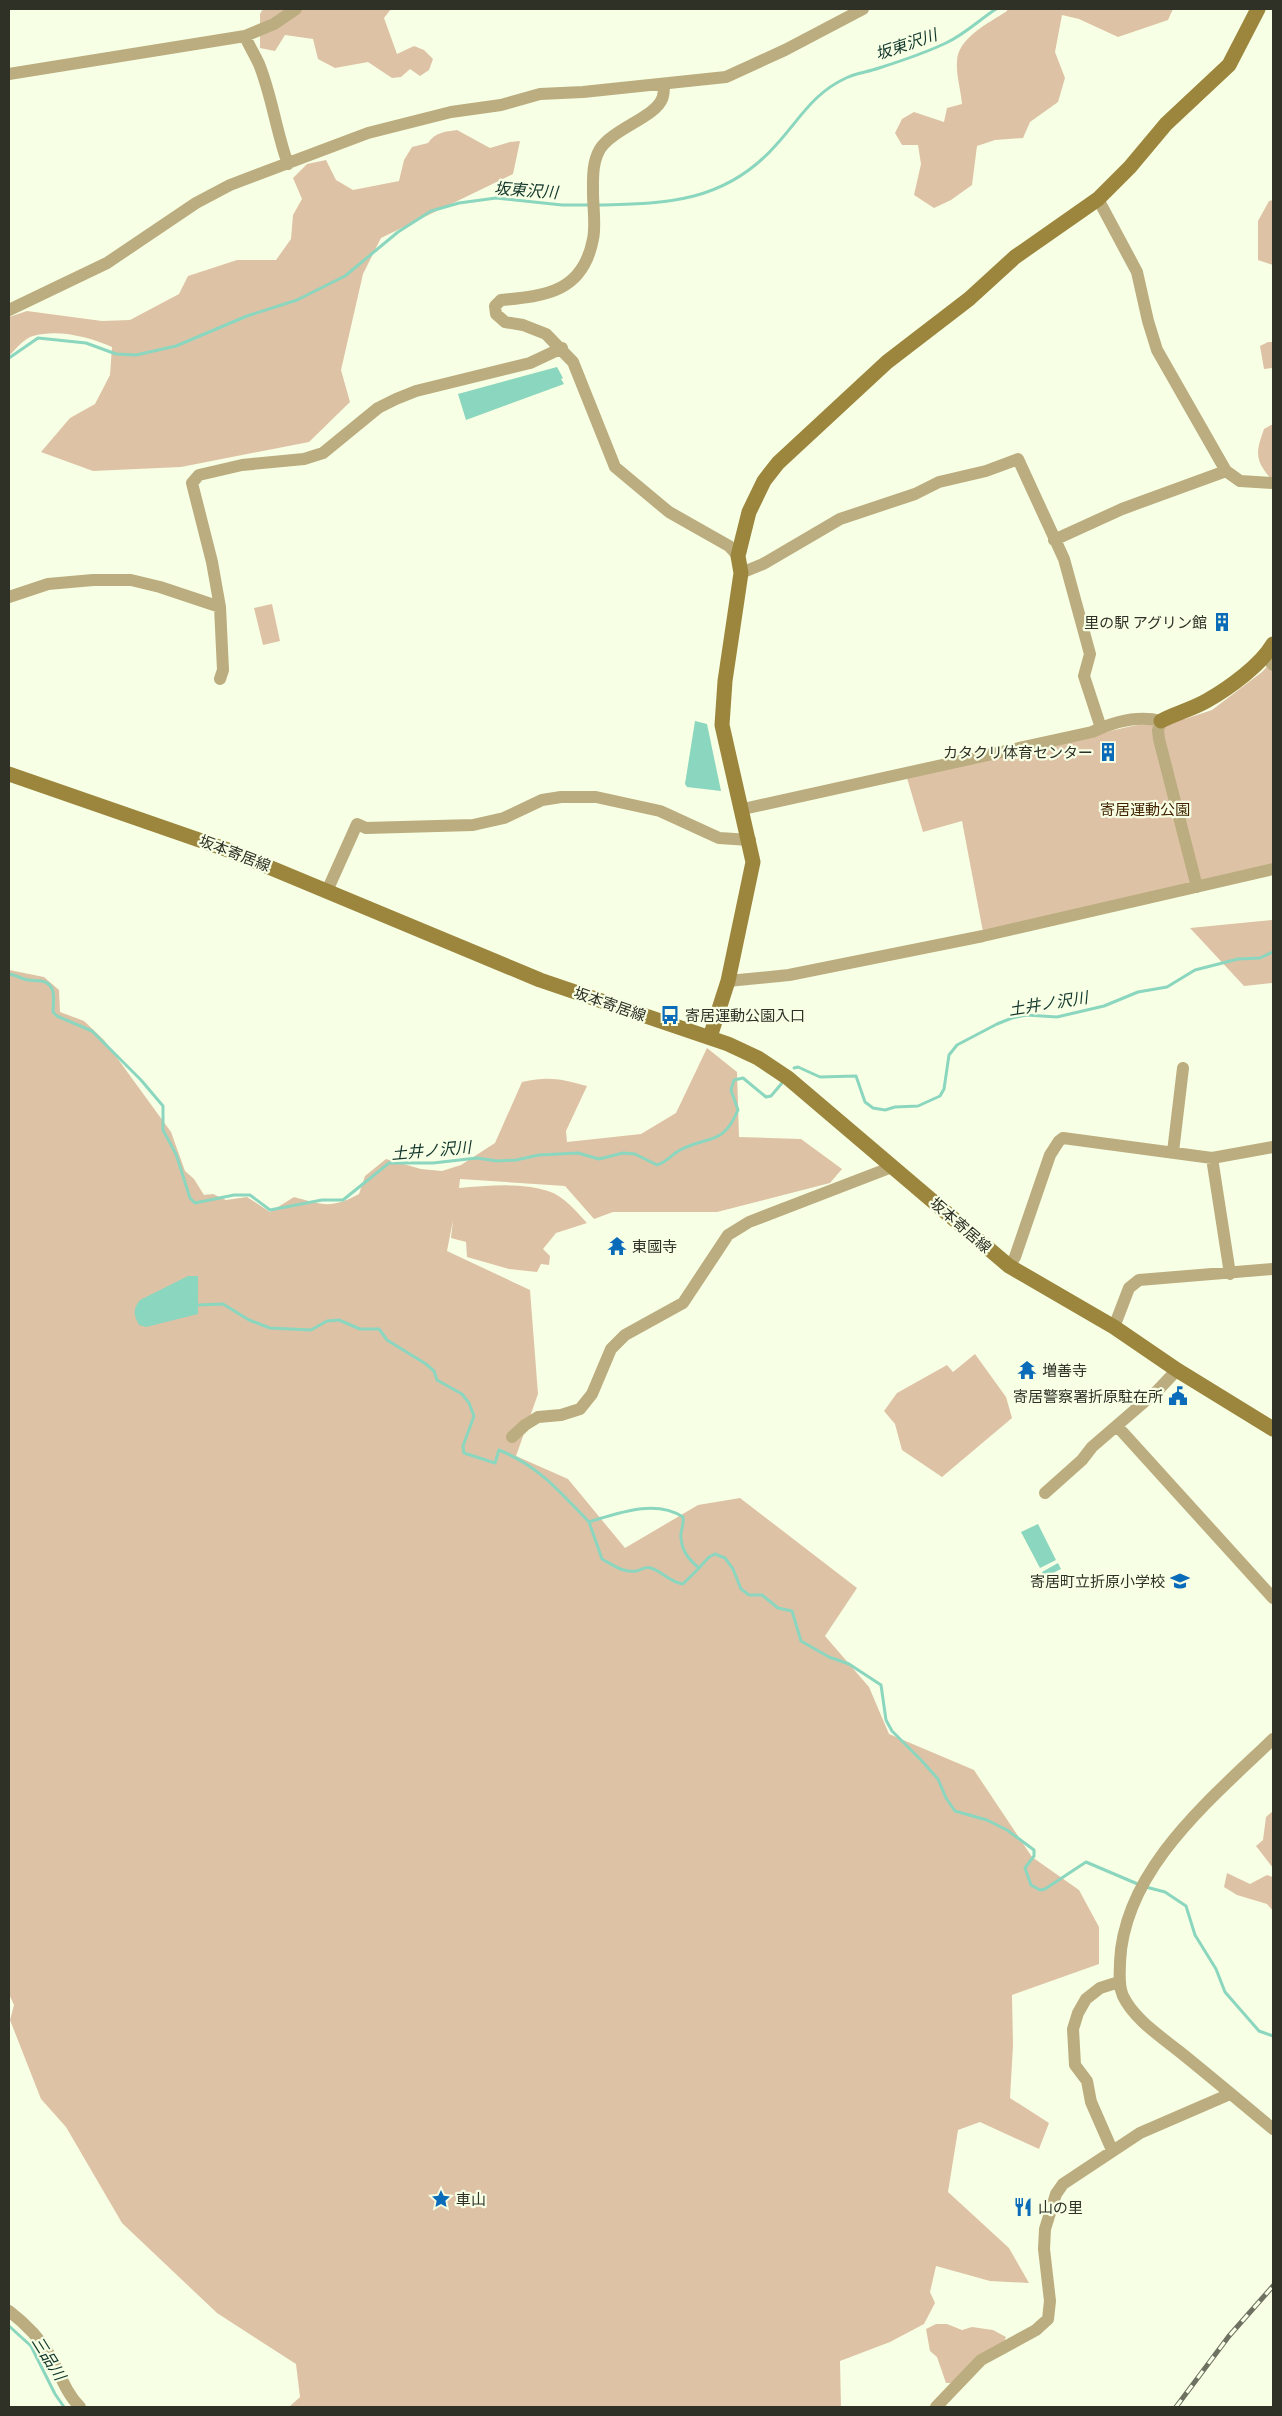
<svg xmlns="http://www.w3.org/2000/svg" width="1282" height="2416" font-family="Ubuntu,'Noto Sans JP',sans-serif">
<rect width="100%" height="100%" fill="#f7ffe4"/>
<!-- green -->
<path fill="#dec2a6" d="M263,9H391L384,18L397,54L414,46L424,50L433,59L429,70L420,76L410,69L401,77L392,78L368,62L335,68L318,59L313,39L285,35L275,51L260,48V14Z
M1007,9H1173L1168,20L1118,37L1079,19L1062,15L1055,52L1065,78L1058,102L1030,122L1023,138L995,140L977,146L972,185L951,200L934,208L914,195L921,164L918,145H902L895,133L902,119L914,112L944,122L947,108L962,104C961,90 956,76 957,62C957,38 989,23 1007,11Z
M457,130L490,148L510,142L520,141L513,174L381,238L363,274L341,370L350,402L309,442L181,467L93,471L41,452L70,418L95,404L110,375L112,347C89,337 58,329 33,336C24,338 15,350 9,356V317L27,311L102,321L130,320L179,294L188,276L237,260H276L291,239L293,215L302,199L293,178L307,164L326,160L336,180L353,190L399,181L404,160L412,147L428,143C436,132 444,132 457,130Z
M1273,200V265L1258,260V221L1269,201Z
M1268,342H1273V368L1264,369L1260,346Z
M1273,424V481C1255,461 1255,454 1264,429Z
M272,604L280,641L263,645L254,608Z
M1273,660V866L983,932L962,821L923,832L907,778L1132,726L1185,719L1212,710L1262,672Z
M1273,920V983L1244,986L1190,928Z
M9,970L44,977L59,990L60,1012L84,1021L104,1040L171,1132L185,1171L194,1179L204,1195L213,1194L226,1200L247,1197L270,1212L294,1197C323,1205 331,1209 359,1194L365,1176L386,1159L421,1169L442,1171L461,1165L495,1143L522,1082C550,1076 560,1079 587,1086L566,1131L567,1142L641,1134L676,1113L707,1048L737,1072L739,1137L801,1139L842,1169L830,1183L717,1212H613L594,1219L565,1186L460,1179L459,1188C486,1186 521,1182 548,1191C564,1196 576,1211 587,1223L556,1233L543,1249L550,1256L549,1265L541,1264L537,1272L509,1269L467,1257L466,1242L451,1238L453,1220L447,1251L530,1290L538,1394L516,1456L568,1479L625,1548L698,1505L740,1498L857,1588L825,1636L869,1687L889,1734L974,1770L1032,1857L1079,1890L1099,1927V1964L1012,1995L1013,2045L1010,2098L1049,2123L1039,2149L980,2122L958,2130L948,2192L1009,2248L1029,2283L990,2281L936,2266L930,2292L935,2303L924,2324L890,2342L840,2361L841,2407H289L300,2397L296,2364L217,2313L122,2223L66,2127L41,2099L10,2020L14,2005L9,1994Z
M975,1354L1006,1397L1012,1418L942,1477L902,1450L895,1424L884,1411L897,1393L947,1365L953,1372Z
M1273,1811V1868L1256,1846L1263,1840L1266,1817Z
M1227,1873L1250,1884L1267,1875L1273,1877V1911L1267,1904L1237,1895L1224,1887Z
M936,2324H947L962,2330L972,2327L993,2330L1006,2337L1003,2344L952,2383H946L937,2357L930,2351L926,2329Z"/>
<!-- water -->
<path fill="#8bd6be" d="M557,367L563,378L561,379L564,384L466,420L458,394Z
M695,721L707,724L721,791L687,787L685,784Z
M188,1276H198V1314L146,1327L139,1325C133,1314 133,1309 140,1300Z
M1038,1524L1056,1560L1040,1568L1021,1532Z
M1058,1563L1061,1569L1045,1577L1042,1572Z"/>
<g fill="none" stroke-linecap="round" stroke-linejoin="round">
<!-- stream -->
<path stroke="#8bd6be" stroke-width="3" d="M596,205C667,204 726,202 776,145C799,120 813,93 846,78C856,73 868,72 879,68C901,61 925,53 946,43C965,34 979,20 996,9
M9,358L38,338L86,343L116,354L136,355L176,346L247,316L297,300L345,276L398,232L431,211L459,203L496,198L562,205H590
M9,974C16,975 22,979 28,980C34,981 40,980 45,982C57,987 53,1002 53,1012L57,1016L92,1031L141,1080L163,1106V1130L176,1154L190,1198L195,1203L234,1195H250L270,1210L322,1200H343L389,1163H433L477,1158L497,1161L516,1160L539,1155L578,1153L599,1159L623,1153L635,1154L657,1165C666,1163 671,1155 680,1150C709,1135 723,1146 738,1110L731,1090L734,1080L743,1078L766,1097L771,1096L782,1083
M794,1068L798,1067L820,1077L856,1076L865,1102L873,1108L885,1110L895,1107L918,1106L940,1096L944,1089L949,1055L957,1045L997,1024L1012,1018L1026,1015L1057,1017L1104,1006L1138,992L1167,987L1195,970L1238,959L1260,958L1273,952
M199,1305L223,1304L249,1320L270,1328L311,1330L327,1321L339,1320L360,1329H379L387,1340L426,1364L434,1371L437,1380L462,1394L469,1403L474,1416L463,1446L464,1453L495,1463L499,1450C540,1467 559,1491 589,1522C619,1513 655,1499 683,1517C684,1523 682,1527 681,1533C680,1549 688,1559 699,1568L709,1557L715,1554L725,1558L733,1569L741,1589L749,1595H762L778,1608L792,1611L801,1641L829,1657L849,1664L881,1685L886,1720L892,1731L921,1760L938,1779L946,1798L955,1811L987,1820L1007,1830L1034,1850V1856L1025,1868L1031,1885L1040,1890L1045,1889L1086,1862L1140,1885
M589,1522L602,1559C613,1565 623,1573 636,1571C642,1570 645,1566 651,1568C663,1572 669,1582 683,1584L699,1568
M1146,1887L1165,1892L1186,1906L1195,1935L1216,1969L1225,1992L1259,2031L1273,2036
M9,2326L31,2346L55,2394L64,2407"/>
<!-- street -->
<path stroke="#bbad7f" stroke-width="12" d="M245,36C249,46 255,55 259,64C272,96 276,131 288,164
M9,74L245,36L274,24L296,9
M664,84C664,89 664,95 662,99C655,117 613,129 600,149C592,163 593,178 593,193C593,208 596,225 593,239C583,292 546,296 501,300L495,306L496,314L505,322L523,325L546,334L573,362L615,467L669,512L729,546L738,556
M1098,199L1137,272L1148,321L1157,350L1226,471L1240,481L1273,483
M9,310L107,263L196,203L230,185L368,133L451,112L501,105L540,94L583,92L726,77L785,50L863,9
M1054,540L1122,509L1226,471
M741,573L763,564L840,519L915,494L939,482L986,471L1018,459L1064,559L1090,654L1084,676L1101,728
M9,597L48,584L93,580H131L160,587L220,607
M1266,657L1273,665
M220,679L223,670L220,607L212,562L192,483L199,475L242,465L304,459L323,453L378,408L396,399L416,391L530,363L562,348
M743,809L1092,732C1113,722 1138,715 1161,721L1158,730L1159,739L1197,887
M327,891L357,824L366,828L473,825L504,818L542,800L561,797H596L660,811L719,838L750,840
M728,981L789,975L983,936L1273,869
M1173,1152L1183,1068
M1212,1158L1230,1274
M1009,1266L1015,1257L1050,1155L1059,1141L1063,1138L1212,1158L1273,1147
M1114,1327L1129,1288L1139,1280L1273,1269
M1117,1426L1273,1598
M512,1437L525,1425L538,1417L561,1415L580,1409L592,1394L611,1349L625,1335L683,1303L728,1235L749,1222L892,1167
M1045,1493L1082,1460L1092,1447L1158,1390L1177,1370
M1273,1739C1211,1799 1124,1869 1120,1962C1120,1973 1118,1985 1123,1996C1134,2019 1160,2036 1180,2052C1211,2077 1242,2103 1273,2129
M1112,2150L1091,2102L1087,2081L1075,2065L1073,2029L1078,2013L1086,1999L1100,1988L1119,1982
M9,2311C26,2324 40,2338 51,2357C60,2374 66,2393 80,2407
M936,2407L981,2360L1036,2330L1048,2319L1050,2301L1044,2249L1045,2229L1056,2194L1063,2184L1140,2133L1230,2094"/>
<!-- secondary -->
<path stroke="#9c863d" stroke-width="15" d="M1161,721C1176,713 1193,709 1208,700C1229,688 1261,665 1273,644
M9,774L228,850L540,980L728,1044L758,1058L788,1078L1009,1266L1114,1327L1177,1370L1273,1429
M710,1037L728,981L753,862L722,725L725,681L741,573L738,556L749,512L764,481L778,463L887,362L969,299L1015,257L1098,199L1130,167L1166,124L1229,65L1258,9"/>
<!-- rail casing -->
<g stroke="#6f7263" stroke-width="5">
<path id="rail" d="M1176,2407L1229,2336L1273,2286"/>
</g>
<!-- rail -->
<use href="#rail" stroke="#f7ffe4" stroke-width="3" stroke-dasharray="9" stroke-linecap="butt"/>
</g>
<!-- icons -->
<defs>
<g id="building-bare" transform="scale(1.5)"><path d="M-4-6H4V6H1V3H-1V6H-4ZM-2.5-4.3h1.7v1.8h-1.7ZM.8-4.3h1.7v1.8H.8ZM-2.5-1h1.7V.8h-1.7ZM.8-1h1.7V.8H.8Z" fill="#0a6cb9" stroke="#f7ffe4" stroke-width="2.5" paint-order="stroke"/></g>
<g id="bus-bare" transform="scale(1.5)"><path d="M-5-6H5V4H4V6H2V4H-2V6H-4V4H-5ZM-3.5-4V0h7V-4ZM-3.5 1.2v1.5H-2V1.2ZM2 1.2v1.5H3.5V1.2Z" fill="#0a6cb9" stroke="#f7ffe4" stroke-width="2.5" paint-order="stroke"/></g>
<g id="temple-bare" transform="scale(1.5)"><path d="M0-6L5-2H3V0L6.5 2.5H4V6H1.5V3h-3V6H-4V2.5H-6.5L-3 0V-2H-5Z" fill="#0a6cb9" stroke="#f7ffe4" stroke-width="2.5" paint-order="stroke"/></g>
<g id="civic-bare" transform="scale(1.5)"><path d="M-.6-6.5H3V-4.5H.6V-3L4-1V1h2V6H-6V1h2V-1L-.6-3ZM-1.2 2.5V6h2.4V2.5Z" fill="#0a6cb9" stroke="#f7ffe4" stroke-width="2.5" paint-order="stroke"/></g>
<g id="school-bare" transform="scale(1.5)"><path d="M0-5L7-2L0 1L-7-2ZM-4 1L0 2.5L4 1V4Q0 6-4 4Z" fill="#0a6cb9" stroke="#f7ffe4" stroke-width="2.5" paint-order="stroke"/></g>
<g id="sight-bare" transform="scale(1.5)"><path d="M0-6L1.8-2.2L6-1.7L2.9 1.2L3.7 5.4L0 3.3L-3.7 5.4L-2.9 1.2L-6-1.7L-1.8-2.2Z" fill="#0a6cb9" stroke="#f7ffe4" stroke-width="2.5" paint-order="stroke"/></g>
<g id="restaurant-bare" transform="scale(1.5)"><path d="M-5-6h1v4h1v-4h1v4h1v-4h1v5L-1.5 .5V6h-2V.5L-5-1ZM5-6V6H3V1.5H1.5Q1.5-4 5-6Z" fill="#0a6cb9" stroke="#f7ffe4" stroke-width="2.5" paint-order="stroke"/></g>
</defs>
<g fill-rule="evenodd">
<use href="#building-bare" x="1222" y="622"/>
<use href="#building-bare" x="1108" y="752"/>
<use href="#bus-bare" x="670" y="1015"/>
<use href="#temple-bare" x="617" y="1246"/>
<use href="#temple-bare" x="1027" y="1370"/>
<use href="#civic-bare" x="1178" y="1396"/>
<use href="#school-bare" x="1180" y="1581"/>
<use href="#sight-bare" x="441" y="2199"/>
<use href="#restaurant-bare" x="1023" y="2207"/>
</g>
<g text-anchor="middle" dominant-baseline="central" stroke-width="4.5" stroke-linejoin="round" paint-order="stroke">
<!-- poi labels -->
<g font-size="15" fill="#2f3127" stroke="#f7ffe4" text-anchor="start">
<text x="1207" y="622" text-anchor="end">里の駅 アグリン館</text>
<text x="1093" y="752" text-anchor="end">カタクリ体育センター</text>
<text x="685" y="1015">寄居運動公園入口</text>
<text x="632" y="1246">東國寺</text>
<text x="1042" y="1370">増善寺</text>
<text x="1163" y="1396" text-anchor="end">寄居警察署折原駐在所</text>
<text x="1165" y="1581" text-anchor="end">寄居町立折原小学校</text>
<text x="456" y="2199">車山</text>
<text x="1038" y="2207">山の里</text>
</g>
<!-- park labels -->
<g font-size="15" fill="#422400" stroke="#f7ffe4">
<text x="1145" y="809">寄居運動公園</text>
</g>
<!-- street labels -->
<g font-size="15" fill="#2f3127" stroke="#f7ffe4">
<text transform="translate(235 853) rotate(21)">坂本寄居線</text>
<text transform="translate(610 1004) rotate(19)">坂本寄居線</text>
<text transform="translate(961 1225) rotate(41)">坂本寄居線</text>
</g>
<!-- water labels -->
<g font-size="16" font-style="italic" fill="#13372c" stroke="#f7ffe4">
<text transform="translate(906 44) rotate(-19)">坂東沢川</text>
<text transform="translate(526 190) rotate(4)">坂東沢川</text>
<text transform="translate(1048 1003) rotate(-9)">土井ノ沢川</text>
<text transform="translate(431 1150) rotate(-5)">土井ノ沢川</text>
<text transform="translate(49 2358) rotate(58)">三品川</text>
</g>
</g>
<!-- border -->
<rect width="1282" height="2416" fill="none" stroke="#2f3127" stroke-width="20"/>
</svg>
